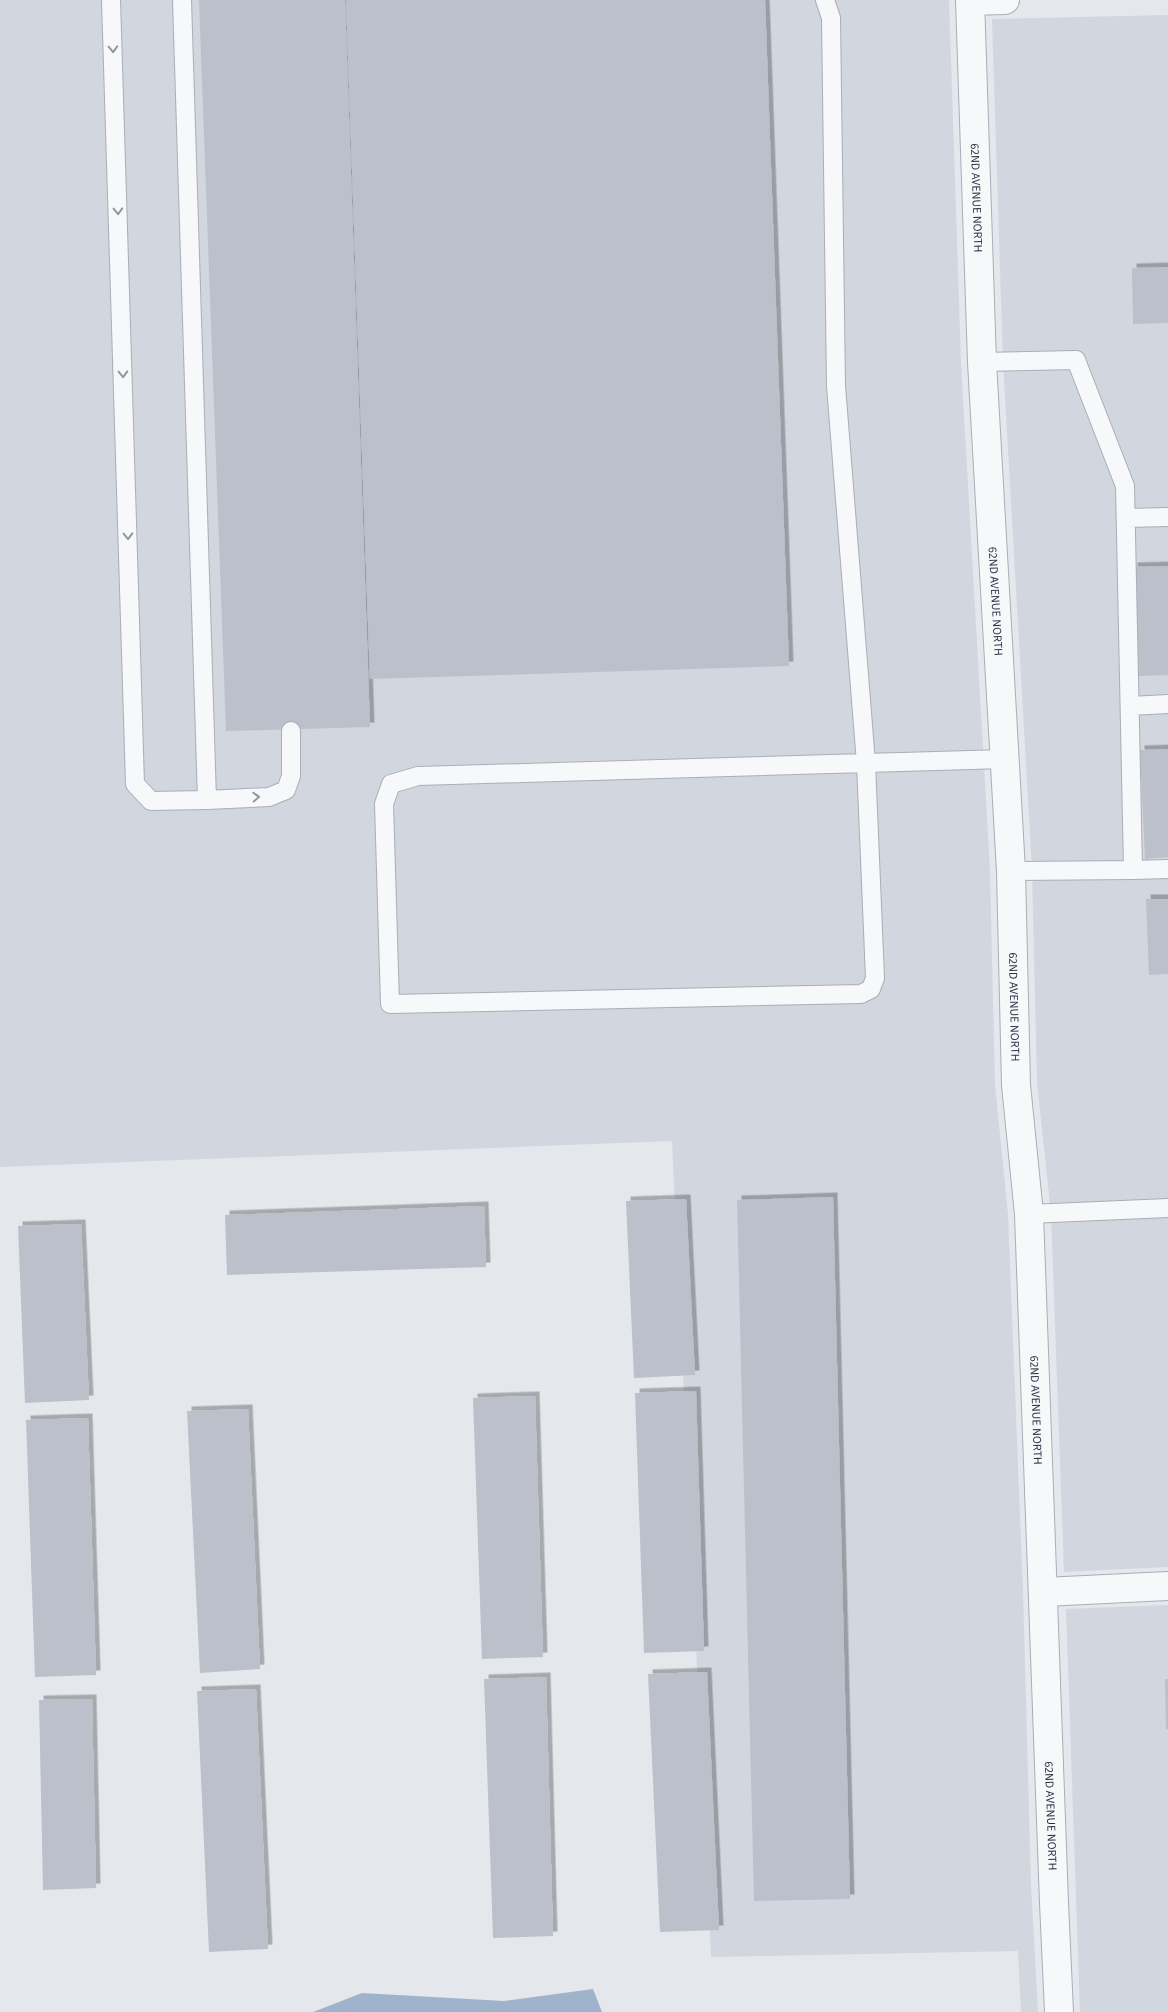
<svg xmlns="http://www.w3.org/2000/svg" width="1168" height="2012" font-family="'Source Sans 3',sans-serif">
<defs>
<filter id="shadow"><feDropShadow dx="4.5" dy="-4.5" stdDeviation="0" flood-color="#0004"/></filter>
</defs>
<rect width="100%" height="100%" fill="#e4e7ec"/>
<!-- built -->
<path fill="#d2d6de" d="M0,0H949L961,363L990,871L995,1085L1008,1215L1023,1592L1031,1885L1038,2012H1021L1018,1951L711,1957L672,1141L0,1167Z
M1168,15V1567L1064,1572L1051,1213L1037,1083L1032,869L1003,362L992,19Z
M1168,1605V2012H1080L1066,1609Z"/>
<!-- water -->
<path fill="#9fb4cc" d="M593,1989L602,2012H313L362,1993L504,2001Z"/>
<!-- building -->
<path fill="#bbc0ca" filter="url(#shadow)" d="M199,0H345L370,727L226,731Z
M346,0H765L789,666L370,679Z
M1168,267V323L1133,324L1132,268Z
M1168,566V675L1139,676L1133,567Z
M1168,749V857L1145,859L1140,750Z
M1146,899H1168V974L1149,975Z
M833,1197L850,1899L754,1901L737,1200Z
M686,1199L695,1375L634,1378L626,1201Z
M484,1206L486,1267L227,1275L225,1215Z
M81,1224L89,1400L25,1403L18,1226Z
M696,1391L704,1651L644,1653L635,1393Z
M535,1396L543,1657L482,1659L473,1398Z
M248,1409L260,1669L200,1673L187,1411Z
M88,1418L96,1675L35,1677L26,1420Z
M707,1672L719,1930L660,1932L648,1674Z
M546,1677L553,1936L493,1938L484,1679Z
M1165,1679H1168V1729H1166Z
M256,1689L268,1949L209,1952L197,1691Z
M92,1699L96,1888L43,1890L39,1700Z"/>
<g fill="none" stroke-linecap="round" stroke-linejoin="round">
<!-- service casing -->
<g stroke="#a9aeb7" stroke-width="20">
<path id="service" d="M111,0L135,784L151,801L207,800L182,0
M825,0L831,18L836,386L866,763L875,978L871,989L861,994L390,1004L384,804L391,784L418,776L1005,759
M982,362L1076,360L1125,486L1133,870L1011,871
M1127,518L1168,517
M1130,706L1168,704
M207,800L269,797L286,790L291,776V731
M1133,870L1168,869
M1029,1214L1168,1208"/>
</g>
<!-- minor casing -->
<g stroke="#a9aeb7" stroke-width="30">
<path id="minor" d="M970,1L1005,0
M1044,1592L1168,1586"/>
</g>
<!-- tertiary casing -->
<g stroke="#a9aeb7" stroke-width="30">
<g id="tertiary">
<path id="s1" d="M970,0L982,362L1011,871L1016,1085L1029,1214L1054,1903L1059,2012"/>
</g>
</g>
<!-- service -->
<use href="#service" stroke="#f7f8fa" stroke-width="18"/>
<!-- minor -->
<use href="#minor" stroke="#f7f8fa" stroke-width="28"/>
<!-- tertiary -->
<use href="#tertiary" stroke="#f7f8fa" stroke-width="28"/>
</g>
<!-- one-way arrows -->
<defs><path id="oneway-chevron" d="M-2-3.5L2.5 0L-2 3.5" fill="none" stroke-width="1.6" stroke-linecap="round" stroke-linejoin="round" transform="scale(1.25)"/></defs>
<g stroke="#9196a0">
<use href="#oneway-chevron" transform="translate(113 49) rotate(88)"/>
<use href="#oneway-chevron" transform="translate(118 211) rotate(88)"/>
<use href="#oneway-chevron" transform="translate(123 374) rotate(88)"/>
<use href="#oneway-chevron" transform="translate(128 536) rotate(88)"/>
<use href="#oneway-chevron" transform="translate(256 797) rotate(-3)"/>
</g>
<g text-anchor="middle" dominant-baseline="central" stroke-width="4" stroke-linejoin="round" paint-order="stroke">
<!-- street labels -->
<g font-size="12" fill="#2b3445" stroke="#f4f6f9">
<text stroke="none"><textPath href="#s1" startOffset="198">62ND AVENUE NORTH</textPath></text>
<text stroke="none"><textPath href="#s1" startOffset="602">62ND AVENUE NORTH</textPath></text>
<text stroke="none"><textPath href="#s1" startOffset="1008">62ND AVENUE NORTH</textPath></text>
<text stroke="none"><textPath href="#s1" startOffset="1412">62ND AVENUE NORTH</textPath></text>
<text stroke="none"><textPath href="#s1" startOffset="1818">62ND AVENUE NORTH</textPath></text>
</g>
</g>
</svg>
